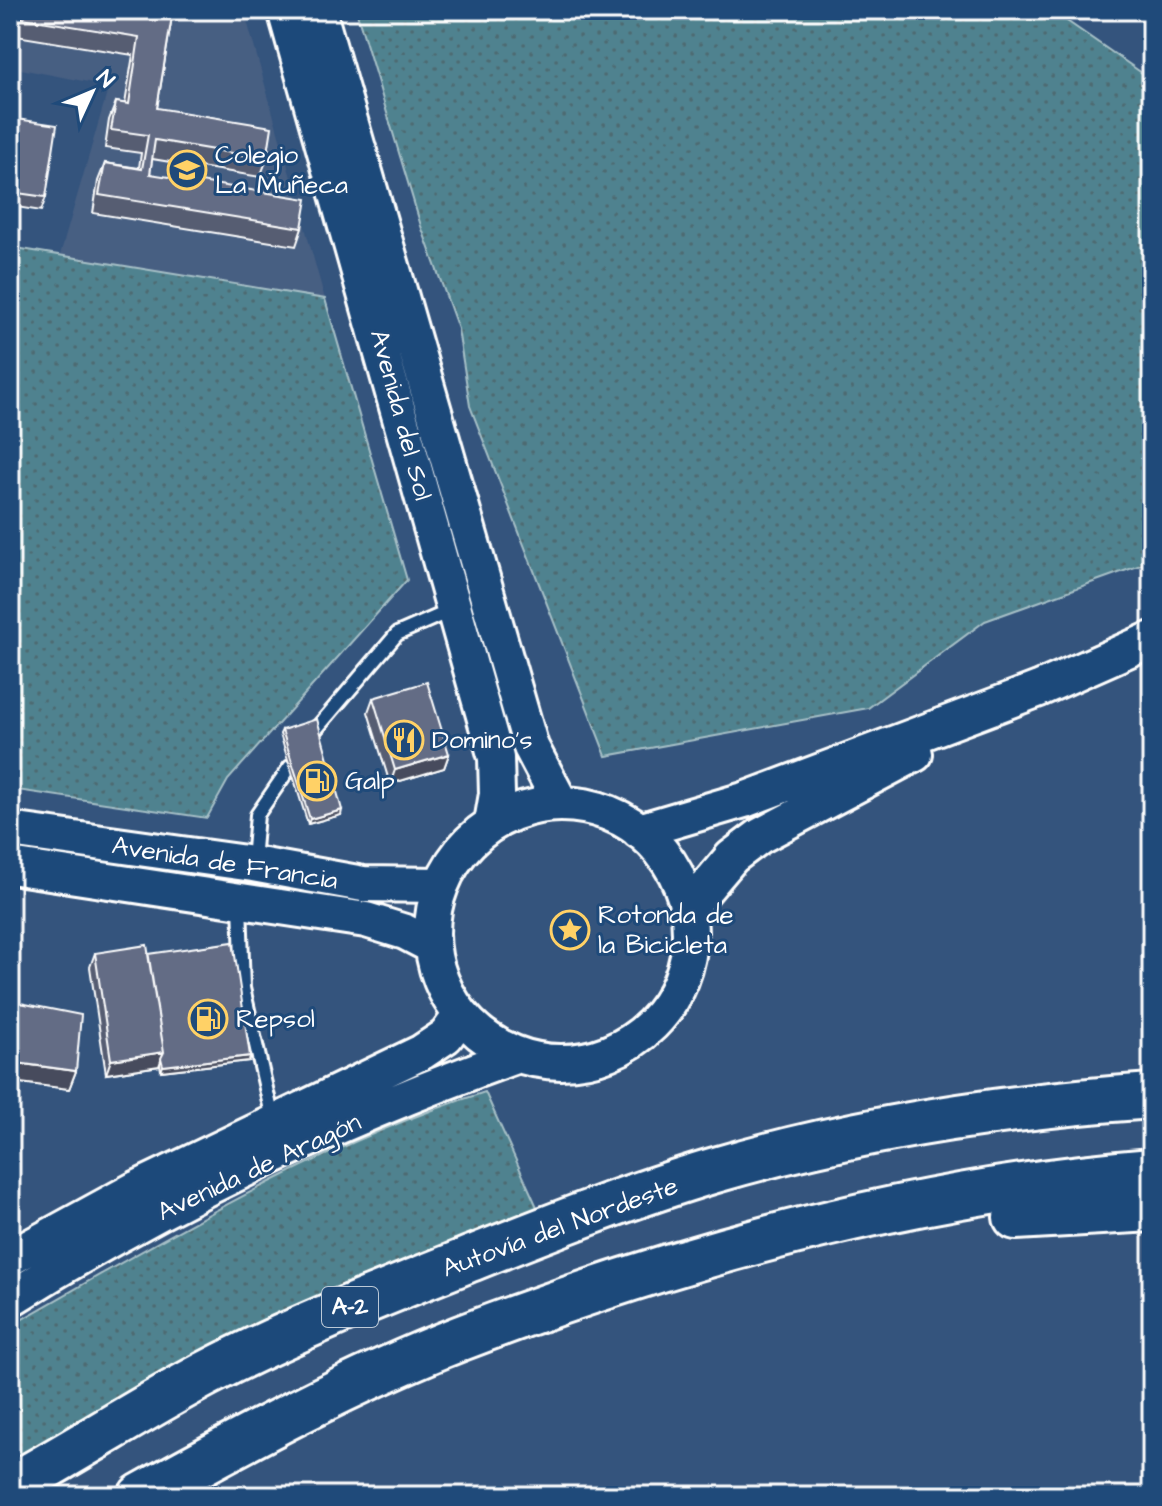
<svg xmlns="http://www.w3.org/2000/svg" width="1162" height="1506" font-family="'Architects Daughter',sans-serif">
<defs>
<pattern id="green-dots" width="8" height="8" patternUnits="userSpaceOnUse" patternTransform="scale(2)"><rect width="8" height="8" fill="#4f828f"/><path d="M2 2h.1M6 6h.1" fill="none" stroke="#4e6a71" stroke-width="1.8" stroke-linecap="round"/></pattern>
</defs>
<rect width="100%" height="100%" fill="#34547d"/>
<filter id="ink" filterUnits="userSpaceOnUse"><feTurbulence type="fractalNoise" baseFrequency=".0125" numOctaves="2"/><feDisplacementMap in="SourceGraphic" scale="16" xChannelSelector="R" yChannelSelector="G"/><feConvolveMatrix kernelMatrix="1 2 1 2 8 2 1 2 1" color-interpolation-filters="sRGB"/></filter>
<g filter="url(#ink)">
<!-- built -->
<path fill="#465e82" d="M10,10H244L325,299L60,255L109,86L10,67Z"/>
<!-- green -->
<path fill="url(#green-dots)" stroke="#a7c0c7" stroke-width="2" d="M356,10H1051L1152,80V561L985,621L868,708L606,756L470,406L458,329L421,226Z
M10,247L325,299L407,580L228,780L207,818L10,789Z
M485,1092L547,1229L10,1487V1326C162,1240 317,1145 485,1092Z"/>
<g fill="none" stroke-linecap="round" stroke-linejoin="round">
<!-- lane casing -->
<g stroke="#fff" stroke-width="18">
<path id="lane" d="M316,729L397,634L452,610
M253,861L257,815L290,767
M240,904L243,988L273,1119"/>
</g>
<!-- secondary casing -->
<g stroke="#fff" stroke-width="40">
<path id="secondary" d="M285,10L496,758L497,794L492,823
M318,10L531,747L561,804
M432 933a129 129 0 1 1 258 0a129 129 0 1 1-258 0Z
M10,830L253,864L363,884L441,885
M639,831L744,800L1039,689L1152,639
M10,866L366,920L405,932L432,946
M688,909L732,857L760,836L915,754
M10,1258L138,1188L422,1052L446,1036L461,1015
M10,1299C168,1200 342,1118 518,1055"/>
</g>
<!-- highway casing -->
<g stroke="#fff" stroke-width="50">
<path id="highway" d="M1016,1217L1152,1209
M10,1487C76,1451 140,1409 206,1374C290,1330 377,1296 465,1261C546,1229 628,1196 712,1171C855,1129 1004,1106 1152,1096
M141,1496C244,1439 350,1381 461,1338C681,1254 917,1190 1152,1171"/>
</g>
<!-- lane -->
<use href="#lane" stroke="#1f4a7a" stroke-width="12"/>
<!-- secondary -->
<use href="#secondary" stroke="#1f4a7a" stroke-width="34"/>
<!-- highway -->
<use href="#highway" stroke="#1f4a7a" stroke-width="44"/>
</g>
<!-- wall -->
<path fill="#565d72" stroke="#fff" stroke-width="2" d="M10,10H173L157,108L267,159L260,177L152,159L150,174L302,228L296,246L93,213L98,181L105,163L139,168L141,153L105,148L109,120L116,102L125,104L133,55L10,35Z
M10,118L46,197L41,211L10,206Z
M373,698L449,754L444,768L390,784L368,712Z
M282,730L341,815L308,824L280,734Z
M95,953L148,954L249,1061L161,1071L160,1063L159,1066L106,1074L90,967Z
M10,1001L76,1071L69,1089L12,1082L10,1087Z"/>
<!-- shaded-wall -->
<path fill="#464c5d" stroke="#fff" stroke-width="2" d="M449,754L444,768L390,784L395,770Z
M342,810L341,815L308,824L310,819Z
M164,1052L159,1066L106,1074L111,1060Z
M250,1056L249,1061L161,1071L163,1066Z
M16,1063L76,1071L69,1089L12,1082L16,1072Z"/>
<!-- building -->
<path fill="#646c85" stroke="#fff" stroke-width="2" d="M10,10H173L157,108L272,127L267,159L155,140L150,174L307,199L302,228L99,195L105,163L142,169L148,135L111,130L116,102L129,104L139,37L10,16Z
M10,118L57,125L46,197L10,192Z
M427,682L449,754L395,770L373,698Z
M317,719L342,810L310,819L282,730Z
M233,942L250,1056L163,1066L161,1058L164,1052L148,954Z
M147,945L164,1052L111,1060L95,953Z
M10,1001L81,1015L76,1071L16,1063V1072L10,1071Z"/>
</g>
<!-- icons -->
<defs>
<g id="school-ring" transform="scale(2)"><circle r="9.5" fill="#1f4a7a" stroke="#ffd166" stroke-width="1.5"/><path d="M0-5L7-2L0 1L-7-2ZM-4 1L0 2.5L4 1V4Q0 6-4 4Z" fill="#ffd166"/></g>
<g id="restaurant-ring" transform="scale(2)"><circle r="9.5" fill="#1f4a7a" stroke="#ffd166" stroke-width="1.5"/><path d="M-5-6h1v4h1v-4h1v4h1v-4h1v5L-1.5 .5V6h-2V.5L-5-1ZM5-6V6H3V1.5H1.5Q1.5-4 5-6Z" fill="#ffd166"/></g>
<g id="fuel-ring" transform="scale(2)"><circle r="9.5" fill="#1f4a7a" stroke="#ffd166" stroke-width="1.5"/><path d="M-5.5-6h7V0h2V4h1.3V-2.5L3-4.5l.8-.8L6-3V5H2.5V1h-1V6h-7ZM-4.2-4.7v3.2H.2V-4.7Z" fill="#ffd166"/></g>
<g id="sight-ring" transform="scale(2)"><circle r="9.5" fill="#1f4a7a" stroke="#ffd166" stroke-width="1.5"/><path d="M0-6L1.8-2.2L6-1.7L2.9 1.2L3.7 5.4L0 3.3L-3.7 5.4L-2.9 1.2L-6-1.7L-1.8-2.2Z" fill="#ffd166"/></g>
</defs>
<g fill-rule="evenodd">
<use href="#school-ring" x="187" y="170"/>
<use href="#restaurant-ring" x="404" y="740"/>
<use href="#fuel-ring" x="317" y="781"/>
<use href="#sight-ring" x="570" y="930"/>
<use href="#fuel-ring" x="208" y="1019"/>
</g>
<g text-anchor="middle" dominant-baseline="central" stroke-width="6" stroke-linejoin="round" paint-order="stroke">
<!-- shield labels -->
<rect fill="#1f4a7a" stroke="#bcc9d7" stroke-width="2" x="322" y="1287" width="56" height="40" rx="6"/>
<g font-size="24" font-weight="bold" fill="#fff">
<text x="350" y="1307">A-2</text>
</g>
<!-- poi labels -->
<g font-size="26" fill="#fff" stroke="#1f4a7a" text-anchor="start">
<text x="215" y="155">Colegio<tspan x="215" dy="30">La Muñeca</tspan></text>
<text x="432" y="740">Domino's</text>
<text x="345" y="781">Galp</text>
<text x="598" y="915">Rotonda de<tspan x="598" dy="30">la Bicicleta</tspan></text>
<text x="236" y="1019">Repsol</text>
</g>
<!-- street labels -->
<g font-size="26" fill="#fff" stroke="#1f4a7a">
<text transform="translate(401 415) rotate(75)">Avenida del Sol</text>
<text transform="translate(225 863) rotate(9)">Avenida de Francia</text>
<text transform="translate(259 1167) rotate(-25)">Avenida de Aragón</text>
<text transform="translate(560 1227) rotate(-20)">Autovía del Nordeste</text>
</g>
</g>
<!-- margin -->
<rect width="1162" height="1506" fill="none" stroke="#1f4a7a" stroke-width="40"/>
<rect x="20" y="20" width="1122" height="1466" fill="none" stroke="#fff" stroke-width="3" filter="url(#ink)"/>
<!-- north arrow -->
<g transform="translate(92 92) rotate(46)" stroke="#1f4a7a" stroke-width="6" paint-order="stroke">
<path d="M0-6L14 30L0 20L-14 30Z" fill="#ffffff"/>
<text y="-12" font-size="22" font-weight="bold" text-anchor="middle" fill="#ffffff">N</text>
</g>
</svg>
